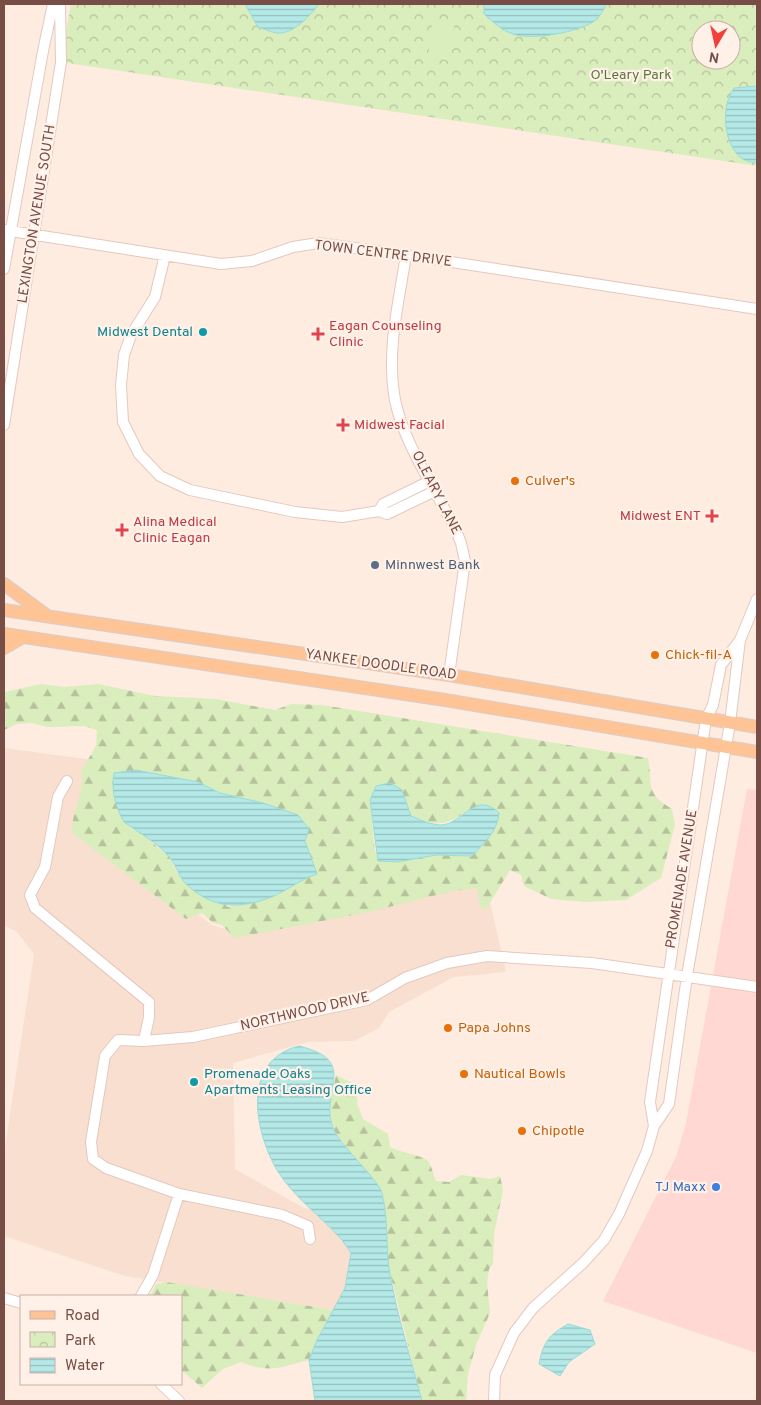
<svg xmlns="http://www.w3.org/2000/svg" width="761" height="1405" font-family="Overpass,sans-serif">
<defs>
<pattern id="forest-firs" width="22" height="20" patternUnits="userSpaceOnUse" patternTransform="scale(1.25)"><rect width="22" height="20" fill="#daedbd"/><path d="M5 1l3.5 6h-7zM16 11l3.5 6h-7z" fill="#b6c29b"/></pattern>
<pattern id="park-crowns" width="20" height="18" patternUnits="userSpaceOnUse" patternTransform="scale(1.25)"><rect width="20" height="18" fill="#daedbd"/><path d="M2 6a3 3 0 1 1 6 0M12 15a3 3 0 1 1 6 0" fill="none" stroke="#b6c29b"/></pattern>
<pattern id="water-rules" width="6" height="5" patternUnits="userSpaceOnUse" patternTransform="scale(1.25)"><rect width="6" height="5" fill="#b3e9e7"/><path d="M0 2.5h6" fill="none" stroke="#96bfbd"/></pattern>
</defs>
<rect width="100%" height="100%" fill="#feece0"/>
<!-- residential -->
<path fill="#f9dfd0" d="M4,748L93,760L81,824L212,925L229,930L484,875L506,972L454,977L389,1012L379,1028L354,1041L308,1042L233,1063L235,1169L304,1208L312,1209L342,1240L351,1253L345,1288L333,1310L125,1276L4,1236V1154L34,954L17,932L4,925Z"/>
<!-- commercial -->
<path fill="#ffd8d3" d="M747,789L757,790V1353L603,1301L676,1157L686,1123Z"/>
<!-- forest -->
<path fill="url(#forest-firs)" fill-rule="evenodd" d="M41,684L64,687L98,684L155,696L216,699L275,710L291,704L322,705L648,758C653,786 644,792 672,809L675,825L661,878L626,900L586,902L551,899L524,886L521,875L510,870L485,911L480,905L477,888L452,891L373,911L235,938L222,925L213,923L202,913L186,919L72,833C71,811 86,793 81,771L96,746L97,730L84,726L47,727L31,723L17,724L4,730V692ZM136,770L198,782L220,793L304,823L309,829L305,841L314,865C289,893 265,902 228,907L177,872L169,857L148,839ZM370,800L406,803L411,816C436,827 446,826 468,810L472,856L436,855L385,862L375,852Z
M336,1075L352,1083H358L357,1103L363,1119L388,1134L390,1147C399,1152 424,1156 428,1161C432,1166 433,1175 436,1181L449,1182L461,1175L490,1179L500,1176L503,1190L494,1234L493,1264L489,1269L487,1283L490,1313L476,1345L468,1374L466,1401H422L389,1269L382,1191L358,1164L334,1130L329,1110Z
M166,1282L333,1310L317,1340L309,1360C281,1367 269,1374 241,1362L223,1369L202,1388L181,1370V1296H150L156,1284Z"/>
<!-- park -->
<path fill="url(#park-crowns)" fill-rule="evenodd" d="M71,4H757V166L61,62ZM701,30H731V60H701Z"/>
<!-- garden -->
<path fill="#daedbd" d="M432,24L454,26L449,60L428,58Z"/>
<!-- water -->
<path fill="url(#water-rules)" stroke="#98dcd9" d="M245,4H319C312,14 295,32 281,33C274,34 265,29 258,27Z
M484,4H607C604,9 600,16 596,20C580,32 531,41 513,34C501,30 493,22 484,14Z
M757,86V163C751,162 743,161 739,156C723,141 721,105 734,88Z
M136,770L198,782L220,793L263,803L298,815L309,829L305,841L317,874C298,880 285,893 266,899C234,910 210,907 185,883C178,875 176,864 169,857C158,843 138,832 124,822C115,806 111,791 114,773Z
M390,783L402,790L411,816C421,820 431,825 442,825C463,823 476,790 499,813C498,831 484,843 472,856L436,855L397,862L378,861L370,800L376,786Z
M299,1046C362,1061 317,1092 334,1130C342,1147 380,1182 382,1193C388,1217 386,1244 389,1268C396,1313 411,1358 422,1401H315L309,1360L317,1340L345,1288L351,1253L342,1240C322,1217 293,1197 277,1170C254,1131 241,1060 299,1046Z
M568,1324L590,1330L595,1344L569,1362L560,1376L539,1364C543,1342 549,1335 568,1324Z"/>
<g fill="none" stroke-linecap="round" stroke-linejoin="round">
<!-- minor casing -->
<g stroke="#e5c8be" stroke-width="12">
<path id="minor" d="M4,230L221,264L252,261L293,247L318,243L406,255L757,309
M165,255L155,297L131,335L124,355L121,385L123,422L139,454L160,476L190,490L295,512L342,517L379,511L387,514L435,491
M406,255C399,301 387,348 394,394C400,437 435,490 455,528L461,543L465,561L449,675
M4,269L43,51L53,4
M4,425L61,62L60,4
M379,511L383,504L430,481
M67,781L58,797L45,867L30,895L35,908L149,1002V1017L144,1041L193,1037L367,1000L405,978L447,963L487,956L592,963L757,987
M654,1126L650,1102L706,719L713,705L721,665L740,640L757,599
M179,1194L282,1215L308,1226L310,1239
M141,1296L153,1275L179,1194L106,1168L93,1159L91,1142L105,1056L118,1040L144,1041
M4,1298L21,1303
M161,1384L179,1401
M494,1401L495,1375L514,1333L533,1308L583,1263L604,1240L619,1214L647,1151L654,1126L669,1104L687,976L730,723L740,640"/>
</g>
<!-- major casing -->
<g stroke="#d9cdcb" stroke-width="14">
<path id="major" d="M4,584L46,615
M4,610L449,675L757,727
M4,634L445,700L757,752
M4,648L23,637"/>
</g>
<!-- minor -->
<use href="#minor" stroke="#fff" stroke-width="10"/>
<!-- major -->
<use href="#major" stroke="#ffc496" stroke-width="12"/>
</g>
<!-- markers -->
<g fill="#0f9aa8" stroke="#fff1e8" stroke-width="2">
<circle cx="203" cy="332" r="5"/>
<circle cx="194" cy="1082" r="5"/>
</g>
<g fill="#e0444e" stroke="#fff1e8" stroke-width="2">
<path d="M315.5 326.5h5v5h5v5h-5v5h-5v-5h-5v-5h5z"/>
<path d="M340.5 417.5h5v5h5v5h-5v5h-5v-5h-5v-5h5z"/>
<path d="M709.5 508.5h5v5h5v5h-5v5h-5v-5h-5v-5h5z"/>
<path d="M119.5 522.5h5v5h5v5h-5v5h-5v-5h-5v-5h5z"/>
</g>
<g fill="#e8710a" stroke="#fff1e8" stroke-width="2">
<circle cx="515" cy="481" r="5"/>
<circle cx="655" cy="655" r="5"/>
<circle cx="448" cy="1028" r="5"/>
<circle cx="464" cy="1074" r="5"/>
<circle cx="522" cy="1131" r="5"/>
</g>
<circle fill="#5c6f8a" stroke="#fff1e8" stroke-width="2" cx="375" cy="565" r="5"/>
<circle fill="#3f7fe0" stroke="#fff1e8" stroke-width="2" cx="716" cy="1187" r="5"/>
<g text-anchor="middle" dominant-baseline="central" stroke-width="4.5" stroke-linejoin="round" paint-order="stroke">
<!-- park labels -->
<g font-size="14" fill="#587839" stroke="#fff1e8">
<text x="631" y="75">O'Leary Park</text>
</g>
<!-- street labels -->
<g font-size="14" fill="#774d45" stroke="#fff1e8">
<text transform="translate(37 214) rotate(-81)">LEXINGTON AVENUE SOUTH</text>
<text transform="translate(383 254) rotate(7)">TOWN CENTRE DRIVE</text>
<text transform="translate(436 493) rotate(63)">OLEARY LANE</text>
<text transform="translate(381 665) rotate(8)">YANKEE DOODLE ROAD</text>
<text transform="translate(682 879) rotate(-81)">PROMENADE AVENUE</text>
<text transform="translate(305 1012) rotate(-13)">NORTHWOOD DRIVE</text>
</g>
<!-- health labels -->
<g font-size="14" fill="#be3a42" stroke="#fff1e8" text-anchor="start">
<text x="329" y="326">Eagan Counseling<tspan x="329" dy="16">Clinic</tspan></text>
<text x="354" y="425">Midwest Facial</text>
<text x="701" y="516" text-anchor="end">Midwest ENT</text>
<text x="133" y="522">Alina Medical<tspan x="133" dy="16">Clinic Eagan</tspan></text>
</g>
<!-- culture labels -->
<g font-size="14" fill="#0d838f" stroke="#fff1e8" text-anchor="end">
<text x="193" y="332">Midwest Dental</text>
<text x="204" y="1074" text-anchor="start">Promenade Oaks<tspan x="204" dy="16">Apartments Leasing Office</tspan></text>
</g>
<!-- food labels -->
<g font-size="14" fill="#c56008" stroke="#fff1e8" text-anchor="start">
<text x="525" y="481">Culver's</text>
<text x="665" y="655">Chick-fil-A</text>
<text x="458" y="1028">Papa Johns</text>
<text x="474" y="1074">Nautical Bowls</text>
<text x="532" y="1131">Chipotle</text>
</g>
<!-- service labels -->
<g font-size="14" fill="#4e5e75" stroke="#fff1e8" text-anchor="start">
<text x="385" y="565">Minnwest Bank</text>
</g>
<!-- shop labels -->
<g font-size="14" fill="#366cbe" stroke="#fff1e8" text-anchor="end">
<text x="706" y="1187">TJ Maxx</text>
</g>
</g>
<!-- border -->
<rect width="761" height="1405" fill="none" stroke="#774d45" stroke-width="10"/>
<!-- legend -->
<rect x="20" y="1295" width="162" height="90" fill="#fff1e8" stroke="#c9afa7"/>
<rect x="30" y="1311" width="25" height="8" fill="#ffc496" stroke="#c9afa7"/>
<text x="65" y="1320" font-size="15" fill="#774d45">Road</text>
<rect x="30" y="1332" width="25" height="15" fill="url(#park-crowns)" stroke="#c9afa7"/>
<text x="65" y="1345" font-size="15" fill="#774d45">Park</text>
<rect x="30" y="1358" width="25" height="15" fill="url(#water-rules)" stroke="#c9afa7"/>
<text x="65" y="1370" font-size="15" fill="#774d45">Water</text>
<!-- north arrow -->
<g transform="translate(716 45) rotate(189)"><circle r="24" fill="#fff1e8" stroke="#c9afa7"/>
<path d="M0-4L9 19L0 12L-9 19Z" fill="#f43e39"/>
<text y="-8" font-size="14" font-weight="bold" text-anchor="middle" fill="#774d45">N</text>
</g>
</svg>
